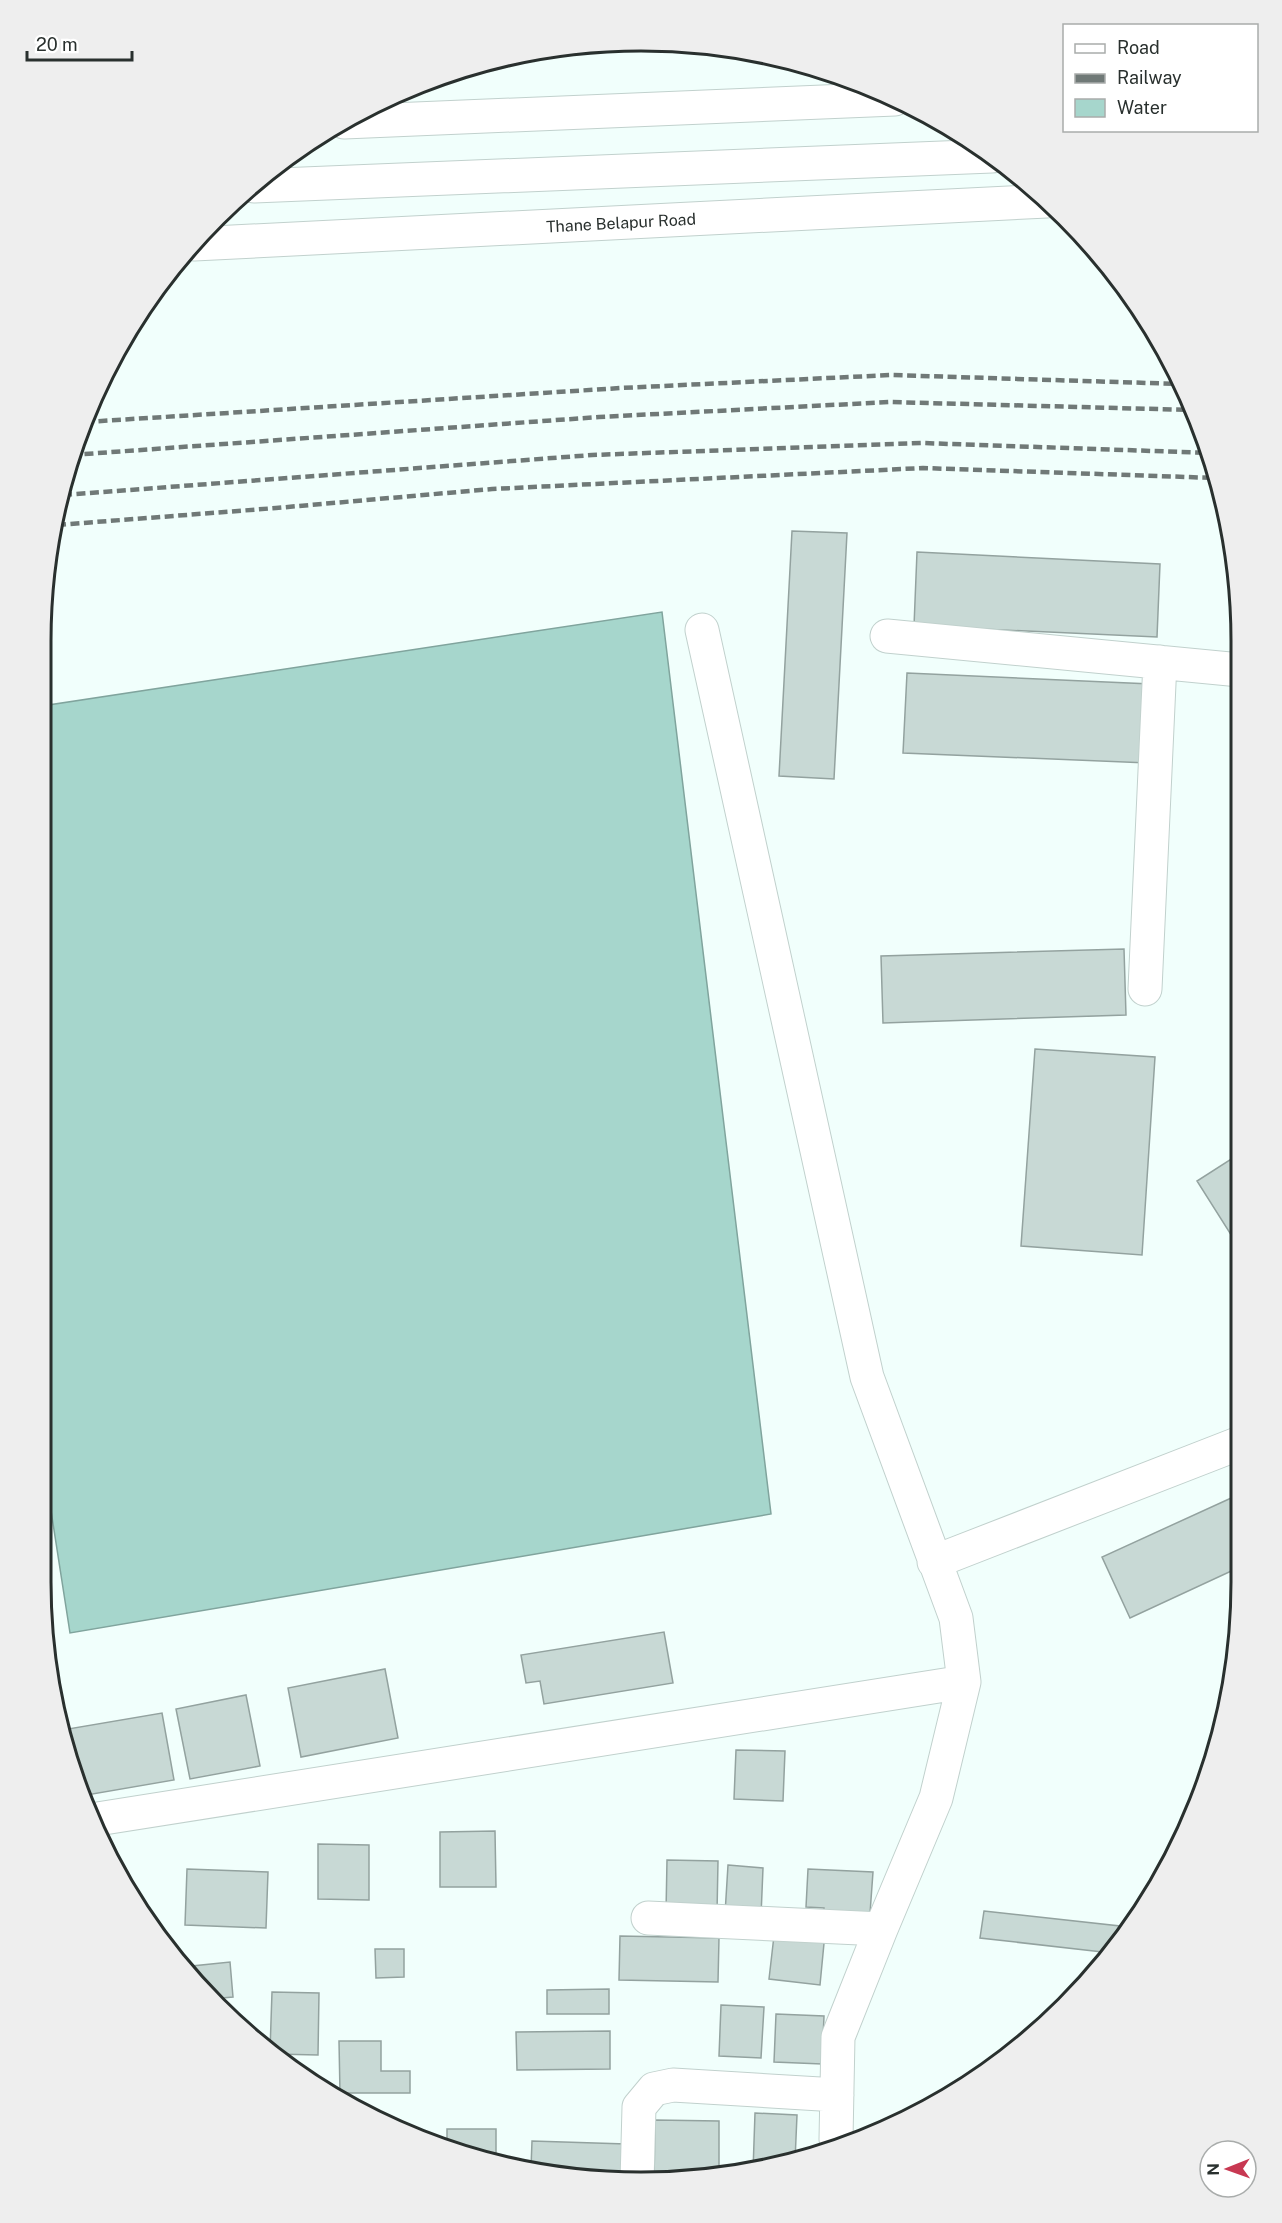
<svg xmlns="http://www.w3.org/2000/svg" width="1282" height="2223" font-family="'Public Sans',sans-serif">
<rect width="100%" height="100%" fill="#f1fffc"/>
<!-- water -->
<path fill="#a6d6cc" stroke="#80a49d" stroke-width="1.5" d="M662,612L771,1514L70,1633L45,1472L42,706Z"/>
<!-- building -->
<path fill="#c8d9d5" stroke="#93a29f" stroke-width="1.5" d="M792,531L847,533L834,779L779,776Z
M917,552L1160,564L1157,637L914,626Z
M907,673L1151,684L1148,763L903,753Z
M1124,949L1126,1015L883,1023L881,956Z
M1035,1049L1155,1057L1142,1255L1021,1246Z
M1239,1154L1240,1156V1249L1197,1181Z
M1240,1494V1567L1130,1618L1102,1557Z
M664,1632L673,1683L544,1704L540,1681L526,1683L521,1655Z
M385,1669L398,1738L301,1757L288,1688Z
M246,1695L260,1766L190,1779L176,1709Z
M162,1713L174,1780L81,1796L72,1775L62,1730Z
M736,1750L785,1751L783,1801L734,1799Z
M495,1831L496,1887H440V1832Z
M318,1844L369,1845V1900L318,1899Z
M667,1860L718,1861L717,1913L666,1912Z
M728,1865L763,1868L761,1916L725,1914Z
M187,1869L268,1872L266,1928L185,1925Z
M808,1869L873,1872L869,1927L824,1924V1908L806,1907Z
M984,1911L1129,1927L1128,1931L1111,1953L980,1938Z
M775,1927L825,1933L820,1985L769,1979Z
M620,1936L719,1938L718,1982L619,1980Z
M375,1949H404V1977L376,1978Z
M230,1962L233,1997L210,1999L193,1980L192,1966Z
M609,1989V2014H547V1990Z
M272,1992L319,1993L318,2055L274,2054L270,2051Z
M721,2005L764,2007L761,2058L719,2056Z
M776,2014L824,2016L822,2064L774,2062Z
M610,2031V2069L517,2070L516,2032Z
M339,2041H381V2071H410V2093H340Z
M755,2113L797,2115L795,2161L753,2171Z
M655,2120L719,2121V2175L654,2181Z
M447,2129H496V2159H477L447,2148Z
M532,2141L626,2144L625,2180L531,2168Z"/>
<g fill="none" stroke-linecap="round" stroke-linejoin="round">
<!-- minor casing -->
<g stroke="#c1d1cd" stroke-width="35">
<path id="minor" d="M702,630L867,1377L956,1618L964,1682L936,1798L881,1929L838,2037L836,2139L838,2149
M887,636L1240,670
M1145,989L1160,662
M934,1562L1240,1443
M91,1820L964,1682
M648,1918L881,1929
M637,2182L639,2107L654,2089L673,2085L837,2095"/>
</g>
<!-- major casing -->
<g stroke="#c1d1cd" stroke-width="35">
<path id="major" d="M344,122L895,99
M254,186L992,156
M194,244L1047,201"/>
</g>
<!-- minor -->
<use href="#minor" stroke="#fff" stroke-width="33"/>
<!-- major -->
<use href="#major" stroke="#fff" stroke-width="33"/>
<!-- rail -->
<path stroke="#707977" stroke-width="4.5" stroke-dasharray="9 4.5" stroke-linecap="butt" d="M85,422L621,388L891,375L1181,384
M71,455L599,417L890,402L1192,410
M63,495L592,455L922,443L1211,453
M57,525L276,508L492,489L923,468L1216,478"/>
</g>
<g text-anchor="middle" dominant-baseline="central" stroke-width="4.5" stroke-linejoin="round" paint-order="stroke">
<!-- street labels -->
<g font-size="16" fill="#29302e" stroke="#fff">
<text transform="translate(621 223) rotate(-3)">Thane Belapur Road</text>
</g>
</g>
<!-- crop -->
<path d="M0 0H1282V2223H0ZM641 51H641A590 590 0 0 1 1231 641V1582A590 590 0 0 1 641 2172H641A590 590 0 0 1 51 1582V641A590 590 0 0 1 641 51Z" fill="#eee" fill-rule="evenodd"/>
<path fill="none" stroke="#29302e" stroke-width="3" d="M641 51H641A590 590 0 0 1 1231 641V1582A590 590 0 0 1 641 2172H641A590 590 0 0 1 51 1582V641A590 590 0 0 1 641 51Z"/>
<!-- legend -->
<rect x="1063" y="24" width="195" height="108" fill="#ffffff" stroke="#a9acab" stroke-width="1.5"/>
<rect x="1075" y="44" width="30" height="9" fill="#ffffff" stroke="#a9acab" stroke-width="1.5"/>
<text x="1117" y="54" font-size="18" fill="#29302e">Road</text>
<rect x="1075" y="74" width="30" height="9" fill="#707977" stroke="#a9acab" stroke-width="1.5"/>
<text x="1117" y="84" font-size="18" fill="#29302e">Railway</text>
<rect x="1075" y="99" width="30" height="18" fill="#a6d6cc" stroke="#a9acab" stroke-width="1.5"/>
<text x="1117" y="114" font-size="18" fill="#29302e">Water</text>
<!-- north arrow -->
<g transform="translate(1228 2169) rotate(269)"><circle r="28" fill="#ffffff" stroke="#a9acab" stroke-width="1.5"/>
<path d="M0-4.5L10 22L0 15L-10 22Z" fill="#c83852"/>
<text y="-9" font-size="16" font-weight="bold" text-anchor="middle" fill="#29302e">N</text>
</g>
<!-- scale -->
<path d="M27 51v9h105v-9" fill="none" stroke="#29302e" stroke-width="3"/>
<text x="36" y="51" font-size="18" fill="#29302e" stroke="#ffffff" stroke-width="4.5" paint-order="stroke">20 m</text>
</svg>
